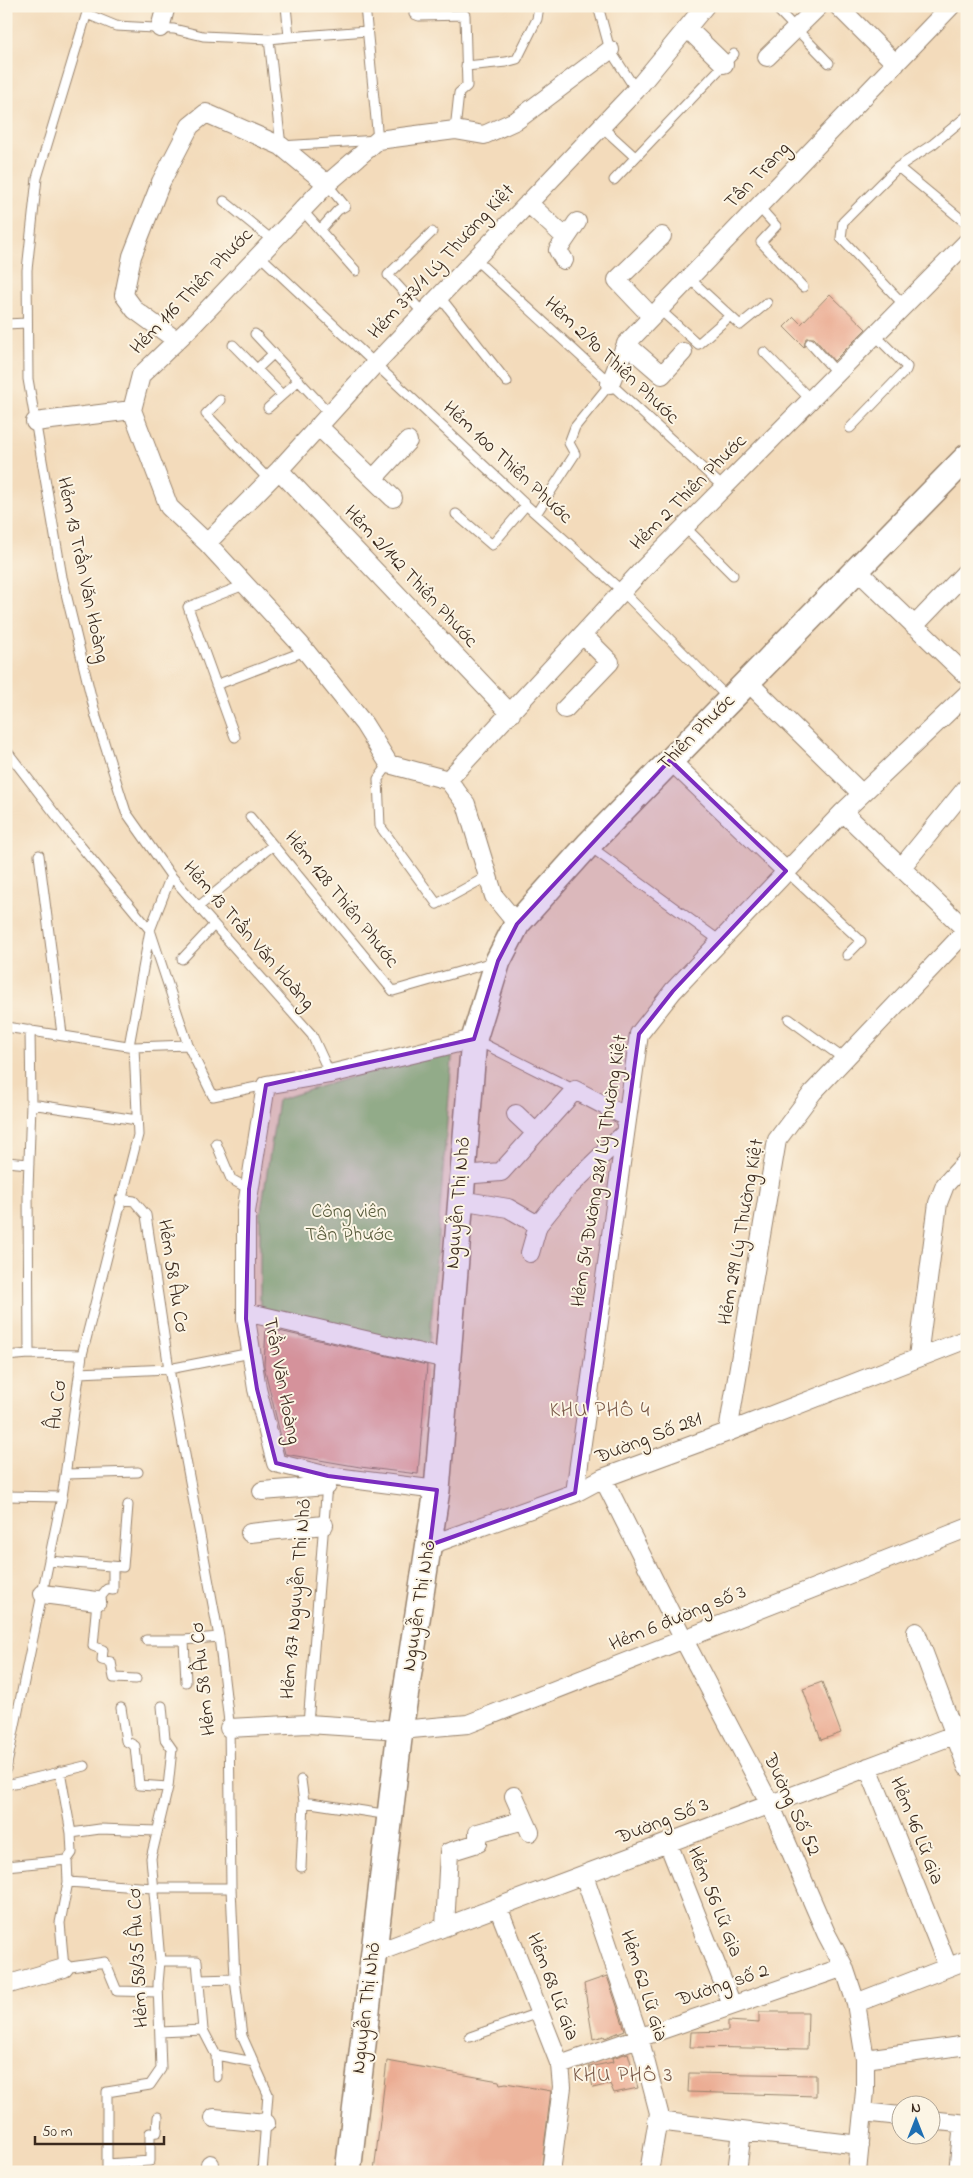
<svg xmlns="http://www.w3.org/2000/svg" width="973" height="2178" font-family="'Indie Flower',sans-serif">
<rect width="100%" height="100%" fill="#fcf5e5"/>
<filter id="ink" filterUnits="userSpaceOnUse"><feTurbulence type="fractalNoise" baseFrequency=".02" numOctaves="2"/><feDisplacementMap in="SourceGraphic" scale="10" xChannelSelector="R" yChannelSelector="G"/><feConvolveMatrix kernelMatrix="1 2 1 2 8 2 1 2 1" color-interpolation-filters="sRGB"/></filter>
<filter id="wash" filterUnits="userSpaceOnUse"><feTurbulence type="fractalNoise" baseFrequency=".0096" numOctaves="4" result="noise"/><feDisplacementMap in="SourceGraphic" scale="20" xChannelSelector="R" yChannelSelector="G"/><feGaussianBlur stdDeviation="1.12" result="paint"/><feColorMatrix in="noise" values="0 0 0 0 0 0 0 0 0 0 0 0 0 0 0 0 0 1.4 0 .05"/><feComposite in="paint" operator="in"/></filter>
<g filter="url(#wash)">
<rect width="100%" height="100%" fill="#f3dbbb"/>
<!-- green -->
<path fill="#98cb7c" stroke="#6a7a4d" d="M453,1045L429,1349L260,1308V1218L278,1100Z"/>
<g id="blocks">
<!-- building -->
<path fill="#ebac93" d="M830,294L866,329L834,361L814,338H806L804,347L784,327L794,317L801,324Z
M266,1328L427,1365L418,1474L360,1467L285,1454L264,1366Z
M822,1682L841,1733L821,1740L803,1689Z
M607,1976L625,2030L605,2038L604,2036L593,2039L584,1984Z
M759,2012H808L807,2049L690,2047L691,2032L728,2031V2021L759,2023Z
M628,2053L638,2088L614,2093L610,2084L593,2088L589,2067L613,2062L612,2058Z
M387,2061L499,2081L500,2084L506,2083L551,2091L541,2172H374Z
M689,2073L816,2075V2096L688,2092Z"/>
</g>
</g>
<g filter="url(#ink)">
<use href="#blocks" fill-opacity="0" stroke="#97826c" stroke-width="1"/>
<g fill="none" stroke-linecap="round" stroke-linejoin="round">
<!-- lane casing -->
<g stroke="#97826c" stroke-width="11">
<path id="lane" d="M89,6L37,178L27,270L28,379L62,577L96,717L126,812L171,876L312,1035L330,1074
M286,6L289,37L269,39L281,146L378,140L365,6
M598,6L610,50L636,90
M774,6L829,63
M87,14L116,26L174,29L203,36L269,39
M414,14L419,16L465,15L467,86L459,93L455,130
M289,37L367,31
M466,66L506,62L517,59L537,19L539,6
M601,126L635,157
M898,167L967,224
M614,180L734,54
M224,201L272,240
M758,206L776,226L761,242L803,287
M302,210L356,271
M320,230L338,210L345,206L327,184
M259,255L526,505L622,591L729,699
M475,259L724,488
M689,278L740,325L767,303
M440,297L507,382
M904,305L841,238L843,222L898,167L933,144L967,116
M659,309L698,344L730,316
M424,314L388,275L432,232
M6,324L27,323
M255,334L330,414
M810,343L837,373
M233,345L282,395
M764,352L811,400
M257,369L274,353
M220,400L206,414L269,480
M268,408L299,380
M850,428L906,370L907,367L875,335
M456,514L492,545L526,505
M536,514L575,454L569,443L575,427L610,384
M685,527L733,575
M216,685L305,651
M235,737L188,607L244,585
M6,750L69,832L150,930L188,1045L213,1096L266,1085
M389,764L378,779L380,826L437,904L488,876
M250,817L393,991L493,962
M588,845L720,941
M39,855L62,1034
M786,871L861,941L847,955
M198,907L273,845
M182,959L214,925
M789,1019L844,1059
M6,1027L134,1047L188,1045
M476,1040L575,1090
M129,1046L150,930L171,876
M31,1104L137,1120
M216,1143L231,1179L249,1189
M6,1162L29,1164
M120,1199L134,1201L146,1215L169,1369L219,1637L229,1722L231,1888L235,1979L242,2036L268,2094L262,2172
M29,1354L28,1189L31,1104L30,1030
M6,1356L29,1354L82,1355
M79,1373L169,1369L251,1353
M66,1474L138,1472
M6,1496L62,1497
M49,1561L123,1567L128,1505
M113,1567V1590L107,1589L97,1601L93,1646L103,1650L102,1660L111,1662L114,1678L136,1679
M146,1640H184L219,1637
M184,1640L186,1682
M121,1708L126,1741L135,1746L139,1785L168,1787
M308,1724L327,1484
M6,1769L62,1497L82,1355L138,1135L134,1047
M60,1771L71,1833
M301,1780L304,1802L301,1867
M6,1785L85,1766
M304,1802L390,1815
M67,1860L68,1882L60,1923L64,1968L105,1962L117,1991L158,1992
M6,1866L67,1860L72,1853L71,1833L100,1829L157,1831
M68,1882L153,1888H231
M160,1961H197L203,2030L216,2055L254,2062
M199,1980L235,1979
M160,2032L203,2030
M470,2037L538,2013
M216,2055L217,2077
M107,2164L150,2161V2133L157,2132L158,2117
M107,2172V2092L150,2085L161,2069L158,1984L160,1961L151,1858L168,1787L172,1749L165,1739L162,1706"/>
</g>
<!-- street casing -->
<g stroke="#97826c" stroke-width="20">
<path id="street" d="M838,6L896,64
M160,28L166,6
M687,28L724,64
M767,57L819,6
M528,203L565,237
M564,260L558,250L577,222
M652,317L617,280L662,236
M176,340L135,310L124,295L132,256L161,182L190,126L206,113L281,146L327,184
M626,344L662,375L683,352
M610,384L626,344L951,6
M35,422L132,410
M318,426L393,498
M279,470L511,714
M373,479L408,441
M207,543L279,470L375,364L636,90L705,6
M857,570L967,676
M914,626L967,571
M748,682L861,793
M565,709L610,662L583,635
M670,760L786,871
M448,780L642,570L967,242
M843,812L967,931
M901,868L967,787
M517,924L494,896L466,804L448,780L389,764L364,724L300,644L207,543L169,507L132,410L141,375L190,328L327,184L378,140L455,130L484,135L517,120L610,50
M516,1114L536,1133
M462,1175L501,1172L575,1090L627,1117
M460,1200L508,1208L538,1225
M530,1253L538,1225L567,1189L624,1134
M246,1312L446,1359
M918,1357L938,1203L945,1185L967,1161
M728,1432L777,1140L813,1092L967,930
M603,1478L684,1640L770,1804L826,1933L844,1967L856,2003L865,2059V2091L857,2172
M437,1490L328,1476L276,1463L257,1389L246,1319V1212L266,1085L330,1074L474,1039
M262,1491L327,1486
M575,1493L639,1034L673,991L843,812L967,694
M250,1533L324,1525
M430,1545L575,1493L603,1478L728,1432L967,1339
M43,1594L97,1601
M916,1632L967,1767
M229,1728L308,1724L400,1730L468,1724L967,1528
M868,1767L948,1967
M514,1796L530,1832
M668,1843L732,2005
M584,1875L639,2037L659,2113L649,2172
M498,1907L560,2065L562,2087L551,2172
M445,1927L449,1852L478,1843V1833L524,1820
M373,1954L967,1730
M6,1985L64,1968
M856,2003L967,1960
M865,2059L967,2045
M560,2065L844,1967
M863,2112L900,2116
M214,2118L266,2123
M930,2120L967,2124
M657,2121L860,2145
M210,2172V2164
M737,2172L742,2131
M958,2172L963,2124"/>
</g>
<!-- secondary casing -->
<g stroke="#97826c" stroke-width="28">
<path id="secondary" d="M348,2172L400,1730L437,1490L474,1039L498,961L517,924L588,845L967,457"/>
</g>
<!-- lane -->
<use href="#lane" stroke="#fff" stroke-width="9"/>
<!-- street -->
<use href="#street" stroke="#fff" stroke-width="18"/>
<!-- secondary -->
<use href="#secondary" stroke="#fff" stroke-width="25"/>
</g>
</g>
<!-- marked area -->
<path fill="#7b2cbf" fill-opacity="0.2" stroke="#7b2cbf" stroke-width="4" stroke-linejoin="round" d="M670,760L786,871L673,991L639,1034L575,1493L430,1545L437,1490L328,1476L276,1463L257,1389L246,1319L249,1189L266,1085L474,1039L498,961L517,924Z"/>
<g text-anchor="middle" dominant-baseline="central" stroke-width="4" stroke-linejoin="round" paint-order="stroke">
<!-- street labels -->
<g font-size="20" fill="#3b2a1e" stroke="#fcf5e5">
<text transform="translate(758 176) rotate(-46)">Tân Trang</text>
<text transform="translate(442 262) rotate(-47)">Hẻm 373/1 Lý Thường Kiệt</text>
<text transform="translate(192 292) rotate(-46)">Hẻm 116 Thiên Phước</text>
<text transform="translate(611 361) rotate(43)">Hẻm 2/90 Thiên Phước</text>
<text transform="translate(507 463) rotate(43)">Hẻm 100 Thiên Phước</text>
<text transform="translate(689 493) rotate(-45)">Hẻm 2 Thiên Phước</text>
<text transform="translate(82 570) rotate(78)">Hẻm 13 Trần Văn Hoàng</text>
<text transform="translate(410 577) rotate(47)">Hẻm 2/142 Thiên Phước</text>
<text transform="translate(697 733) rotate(-45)">Thiên Phước</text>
<text transform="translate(341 900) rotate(51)">Hẻm 128 Thiên Phước</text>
<text transform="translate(248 936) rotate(49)">Hẻm 13 Trần Văn Hoàng</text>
<text transform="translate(600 1171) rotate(-81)">Hẻm 54 Đường 281 Lý Thường Kiệt</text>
<text transform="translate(459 1203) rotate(-85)">Nguyễn Thị Nhỏ</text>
<text transform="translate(742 1232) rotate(-80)">Hẻm 299 Lý Thường Kiệt</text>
<text transform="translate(172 1276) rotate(81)">Hẻm 58 Âu Cơ</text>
<text transform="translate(281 1381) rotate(79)">Trần Văn Hoàng</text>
<text transform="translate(58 1405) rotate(-83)">Âu Cơ</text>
<text transform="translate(649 1439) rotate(-21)">Đường Số 281</text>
<text transform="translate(297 1599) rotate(-85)">Hẻm 137 Nguyễn Thị Nhỏ</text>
<text transform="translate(420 1606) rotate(-81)">Nguyễn Thị Nhỏ</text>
<text transform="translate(678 1619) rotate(-22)">Hẻm 6 đường số 3</text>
<text transform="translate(204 1679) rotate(-96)">Hẻm 58 Âu Cơ</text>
<text transform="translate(791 1805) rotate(65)">Đường Số 52</text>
<text transform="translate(663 1822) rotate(-21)">Đường Số 3</text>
<text transform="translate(916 1831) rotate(68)">Hẻm 46 Lữ Gia</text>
<text transform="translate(714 1902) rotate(68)">Hẻm 56 Lữ Gia</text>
<text transform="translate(139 1958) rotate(-93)">Hẻm 58/35 Âu Cơ</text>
<text transform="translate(643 1986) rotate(72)">Hẻm 62 Lữ Gia</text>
<text transform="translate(723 1986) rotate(-19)">Đường số 2</text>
<text transform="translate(552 1987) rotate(69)">Hẻm 68 Lữ Gia</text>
<text transform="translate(367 2008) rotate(-83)">Nguyễn Thị Nhỏ</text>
</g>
<!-- park labels -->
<g font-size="20" fill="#575a3a" stroke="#fcf5e5">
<text x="349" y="1212">Công viên<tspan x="349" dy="23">Tân Phước</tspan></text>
</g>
<!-- neighbourhood labels -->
<g font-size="21" letter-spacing="1" fill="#795847" stroke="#fcf5e5">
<text x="600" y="1411">KHU PHỐ 4</text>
<text x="623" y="2076">KHU PHỐ 3</text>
</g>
</g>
<!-- margin -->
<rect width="973" height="2178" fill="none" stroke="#fcf5e5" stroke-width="25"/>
<!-- north arrow -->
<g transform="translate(916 2120)"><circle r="24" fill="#fcf5e5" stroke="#afa495"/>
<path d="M0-4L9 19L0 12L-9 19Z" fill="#1f6fb2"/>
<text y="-8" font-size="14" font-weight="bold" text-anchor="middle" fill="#3b2a1e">N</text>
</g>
<!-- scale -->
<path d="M35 2136v8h129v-8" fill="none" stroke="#3b2a1e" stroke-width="2.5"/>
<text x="42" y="2136" font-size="15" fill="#3b2a1e" stroke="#fcf5e5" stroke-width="4" paint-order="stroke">50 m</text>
</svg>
